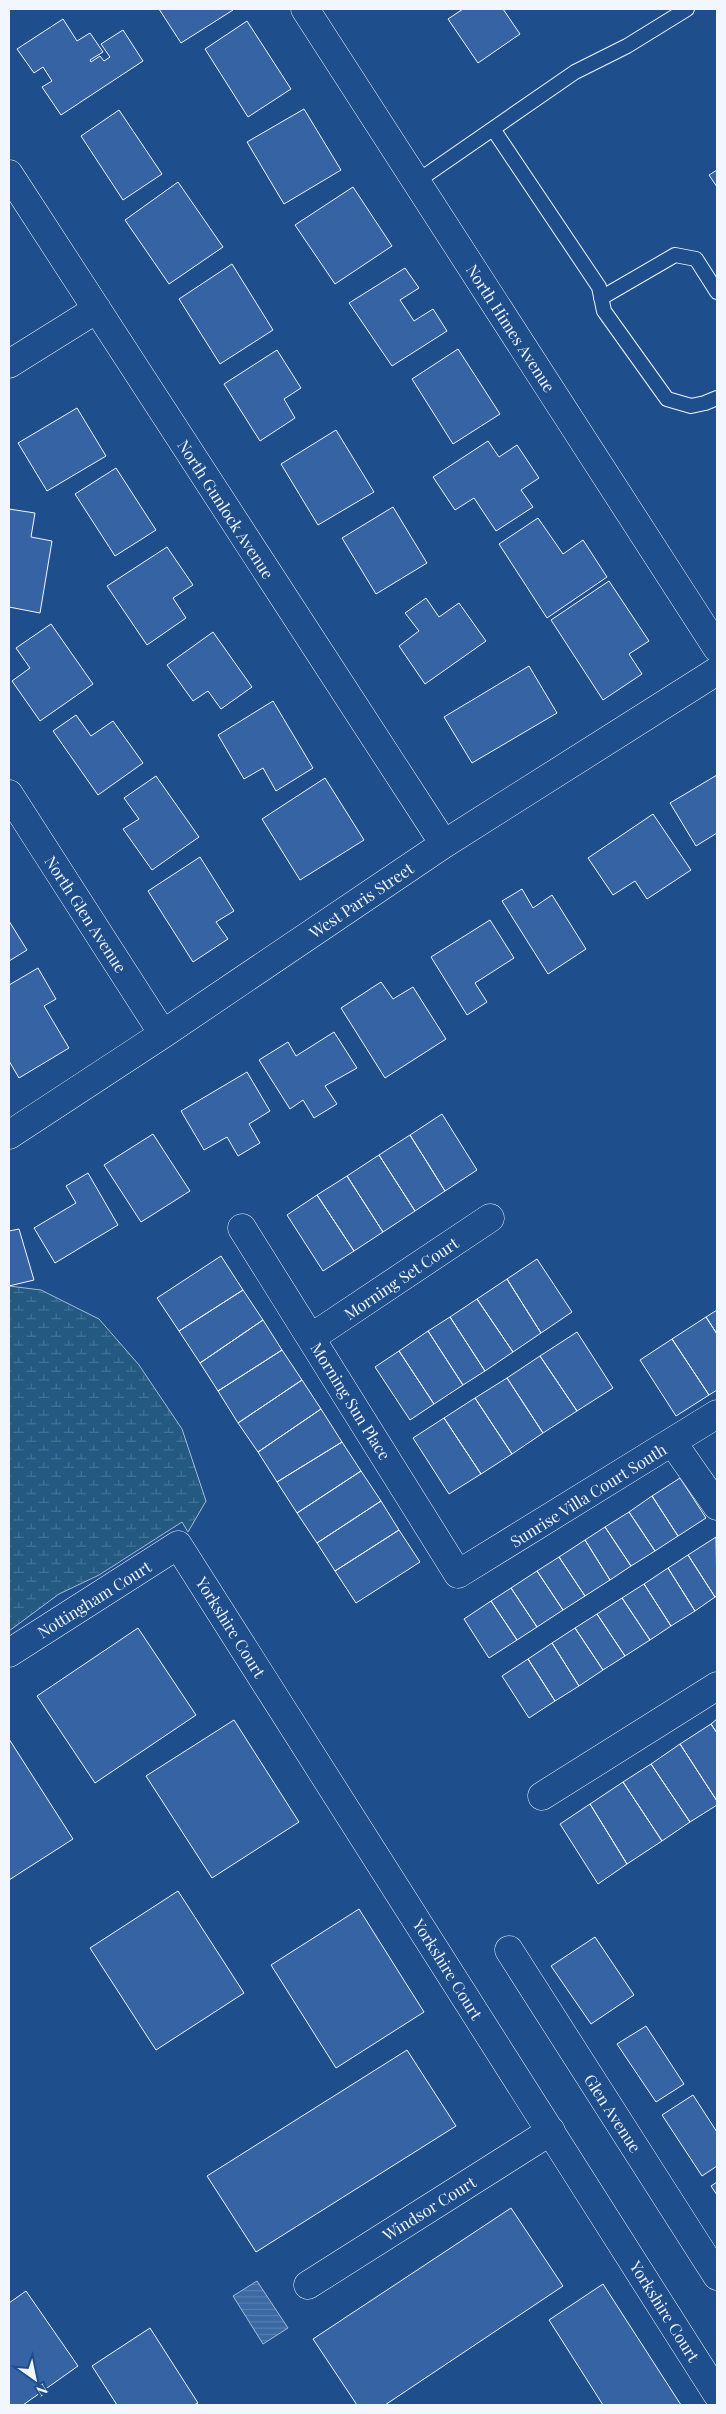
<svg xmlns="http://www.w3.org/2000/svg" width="726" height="2414" font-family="'Playfair Display',serif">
<defs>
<pattern id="wetland-marsh" width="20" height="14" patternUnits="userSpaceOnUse" patternTransform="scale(1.25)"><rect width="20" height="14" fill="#245a82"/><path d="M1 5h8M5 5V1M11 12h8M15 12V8" fill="none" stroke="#447295"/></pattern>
<pattern id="water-rules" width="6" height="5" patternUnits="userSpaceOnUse" patternTransform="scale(1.25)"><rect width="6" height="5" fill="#3b69a3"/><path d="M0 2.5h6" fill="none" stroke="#587fb1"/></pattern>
</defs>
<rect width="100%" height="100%" fill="#1f4e8c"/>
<!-- wetland -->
<path fill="url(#wetland-marsh)" stroke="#a8bbd7" d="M9,1286L41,1290L99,1319L139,1365L182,1429L206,1501L188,1532L182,1522L99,1575L59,1594L9,1631Z"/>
<!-- water -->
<path fill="url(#water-rules)" stroke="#a8bbd7" d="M257,2281L288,2328L263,2344L233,2296Z"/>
<!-- building -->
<path fill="#3563a3" stroke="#f2f6ff" d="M159,9H232L233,10L181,43Z
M463,9H503L520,34L478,63L448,19Z
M63,19L77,41L90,33L103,52L90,60L91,62L100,56L104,61L110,57L101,44L123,30L143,61L61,115L42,87L52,81L43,67L34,73L17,49Z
M247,21L291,89L248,117L205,49Z
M304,109L341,170L284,204L247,142Z
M119,110L162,174L123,200L81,136Z
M717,170V187L709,175Z
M178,182L223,247L169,284L125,220Z
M353,187L392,246L335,284L295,225Z
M232,264L273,330L220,364L179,299Z
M405,268L419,288L400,300L414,321L433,309L447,331L392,366L349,303Z
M458,349L500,414L453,444L412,379Z
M277,350L301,388L284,399L295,418L260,441L224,384Z
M77,408L106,456L47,491L18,443Z
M336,430L374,492L318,525L281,464Z
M488,441L499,457L517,445L539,478L521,490L533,507L496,531L474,498L455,510L433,477Z
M116,468L156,530L115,556L75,494Z
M393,507L427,563L376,594L342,538Z
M9,509L35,513L31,537L52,541L40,613L9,607Z
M538,518L563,554L583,540L607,577L547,618L499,544Z
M167,547L193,585L173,598L186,618L147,645L107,586Z
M609,581L649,641L629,654L642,674L603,700L551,620Z
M426,598L439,617L459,603L486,641L425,684L399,646L419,631L405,613Z
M51,624L93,684L40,721L12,681L30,668L16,648Z
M213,632L252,687L221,709L208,691L193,701L167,665Z
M529,666L557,713L472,763L444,717Z
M273,701L313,768L276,791L263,768L244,779L218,735Z
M76,715L91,736L113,721L143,763L98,795L53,731Z
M717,775V833L696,846L670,803Z
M156,776L199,837L152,870L123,829L139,819L124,798Z
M325,778L364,840L300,880L262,819Z
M653,814L691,870L647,899L635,881L613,895L588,858Z
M200,857L234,911L216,922L228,939L193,962L148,891Z
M522,889L533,908L552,895L586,949L548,974L502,901Z
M490,920L514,958L475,983L487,1002L467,1015L431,957Z
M9,921L27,950L9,961Z
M38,968L56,999L44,1006L69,1048L19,1078L9,1061V985Z
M381,982L393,999L413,987L446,1039L385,1078L341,1008Z
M334,1032L357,1068L325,1086L337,1104L314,1118L303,1100L290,1109L259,1060L288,1042L296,1056Z
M247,1072L270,1111L249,1124L260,1143L238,1156L227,1137L204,1150L181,1111Z
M442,1114L477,1170L445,1191L410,1135Z
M153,1134L190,1191L141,1222L104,1165Z
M410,1135L445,1191L415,1211L379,1155Z
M379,1155L415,1211L383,1232L347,1176Z
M88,1173L118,1225L55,1263L34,1228L76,1203L66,1186Z
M347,1176L383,1232L354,1251L317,1195Z
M317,1195L354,1251L323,1271L287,1215Z
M19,1229L34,1280L9,1286V1231Z
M221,1256L243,1290L179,1331L157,1298Z
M537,1259L572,1312L541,1333L507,1279Z
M507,1279L541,1333L513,1352L477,1299Z
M243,1290L263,1320L200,1363L179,1331Z
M477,1299L513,1352L485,1371L450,1317Z
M717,1310V1334L706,1317Z
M450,1317L485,1371L463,1385L428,1331Z
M706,1317L717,1334V1390L709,1395L672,1339Z
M263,1320L282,1350L218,1391L200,1363Z
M428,1331L463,1385L434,1404L399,1351Z
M577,1332L613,1388L577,1411L540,1356Z
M672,1339L709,1395L676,1416L640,1360Z
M282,1350L302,1380L238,1423L218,1391Z
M399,1351L434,1404L410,1420L375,1367Z
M540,1356L577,1411L543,1433L507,1378Z
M507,1378L543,1433L512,1454L475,1398Z
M302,1380L321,1409L258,1452L238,1423Z
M475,1398L512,1454L481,1474L444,1418Z
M321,1409L342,1442L277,1482L258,1452Z
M444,1418L481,1474L449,1494L413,1438Z
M342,1442L361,1471L297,1513L277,1482Z
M361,1471L381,1501L317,1543L297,1513Z
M680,1478L706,1518L678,1536L652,1496Z
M652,1496L678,1536L655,1551L629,1512Z
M381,1501L399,1530L335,1571L317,1543Z
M629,1512L655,1551L631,1566L605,1527Z
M605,1527L631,1566L610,1580L585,1540Z
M399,1530L420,1562L356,1603L335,1571Z
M716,1537L717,1596L715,1597L688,1555Z
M585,1540L610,1580L585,1596L559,1557Z
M688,1555L715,1597L695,1611L668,1568Z
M559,1557L585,1596L563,1610L537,1571Z
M668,1568L695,1611L671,1626L644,1584Z
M537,1571L563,1610L537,1627L511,1588Z
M644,1584L671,1626L650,1640L622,1598Z
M511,1588L537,1627L517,1640L491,1601Z
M622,1598L650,1640L625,1656L597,1614Z
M491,1601L517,1640L489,1658L464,1619Z
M597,1614L625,1656L603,1670L575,1628Z
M138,1628L196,1715L95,1783L37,1696Z
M575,1628L603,1670L579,1686L552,1643Z
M552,1643L579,1686L555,1701L528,1659Z
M528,1659L555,1701L529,1718L502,1676Z
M717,1719V1733L711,1724Z
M234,1720L299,1822L212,1878L146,1776Z
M711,1724L717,1733V1801L680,1744Z
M9,1739L73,1839L9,1880Z
M680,1744L717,1801V1805L690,1822L651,1764Z
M651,1764L690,1822L662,1841L623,1782Z
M623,1782L662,1841L627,1864L590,1804Z
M590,1804L627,1864L598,1884L560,1824Z
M178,1891L244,1993L156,2050L90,1948Z
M359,1909L424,2012L336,2068L271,1965Z
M595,1937L634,1995L591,2024L551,1966Z
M646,2026L684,2084L656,2102L617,2044Z
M407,2050L456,2126L256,2252L207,2176Z
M693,2095L717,2132V2166L702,2176L662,2115Z
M717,2182V2195L711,2186Z
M511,2208L563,2286L385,2405H357L313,2339Z
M603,2284L681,2405H603L549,2320Z
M26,2291L78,2366L23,2405H9V2303Z
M150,2328L198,2403L194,2405H117L92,2366Z"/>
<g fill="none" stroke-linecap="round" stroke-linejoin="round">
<!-- lane casing -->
<g stroke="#f2f6ff" stroke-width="16">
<path id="lane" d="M493,129L599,287L604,311L667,399L691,406L705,403L717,398
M416,182L575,72L627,46L687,9
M601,298L675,255L696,259L717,292"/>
</g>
<!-- street casing -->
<g stroke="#f2f6ff" stroke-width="29">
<path id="street" d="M9,174L444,844
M9,364L97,309
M9,794L163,1034
M9,1135L163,1034L444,844L717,671
M242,1228L458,1574L717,1414
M312,1337L490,1218
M673,1443L717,1506
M9,1653L178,1545L717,2394
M542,1796L717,1686
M509,1950L717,2276
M308,2285L551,2131"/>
</g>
<!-- secondary casing -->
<g stroke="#f2f6ff" stroke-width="29">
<path id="secondary" d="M305,9L717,648"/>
</g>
<!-- lane -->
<use href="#lane" stroke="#1f4e8c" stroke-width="14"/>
<!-- street -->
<use href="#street" stroke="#1f4e8c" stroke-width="28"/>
<!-- secondary -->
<use href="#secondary" stroke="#1f4e8c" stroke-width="28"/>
</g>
<g text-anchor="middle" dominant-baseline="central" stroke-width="4" stroke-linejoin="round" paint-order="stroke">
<!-- street labels -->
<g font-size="16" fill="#f2f6ff" stroke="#1f4e8c">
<text transform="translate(511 328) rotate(57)">North Himes Avenue</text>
<text transform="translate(226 509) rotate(57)">North Gunlock Avenue</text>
<text transform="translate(361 900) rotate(-34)">West Paris Street</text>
<text transform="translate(86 914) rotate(57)">North Glen Avenue</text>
<text transform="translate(401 1278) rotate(-34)">Morning Set Court</text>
<text transform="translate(351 1401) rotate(58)">Morning Sun Place</text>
<text transform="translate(588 1495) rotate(-32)">Sunrise Villa Court South</text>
<text transform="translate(94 1599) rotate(-32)">Nottingham Court</text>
<text transform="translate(231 1627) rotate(58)">Yorkshire Court</text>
<text transform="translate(448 1969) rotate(58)">Yorkshire Court</text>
<text transform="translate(613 2113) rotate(57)">Glen Avenue</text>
<text transform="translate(429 2208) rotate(-32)">Windsor Court</text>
<text transform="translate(665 2311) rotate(58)">Yorkshire Court</text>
</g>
</g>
<!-- border -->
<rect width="726" height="2414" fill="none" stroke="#f2f6ff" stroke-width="20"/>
<!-- north arrow -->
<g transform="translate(35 2379) rotate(147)" stroke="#1f4e8c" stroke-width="4" paint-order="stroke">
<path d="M0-4L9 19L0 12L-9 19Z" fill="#f2f6ff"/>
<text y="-8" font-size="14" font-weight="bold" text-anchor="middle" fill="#f2f6ff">N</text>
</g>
</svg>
